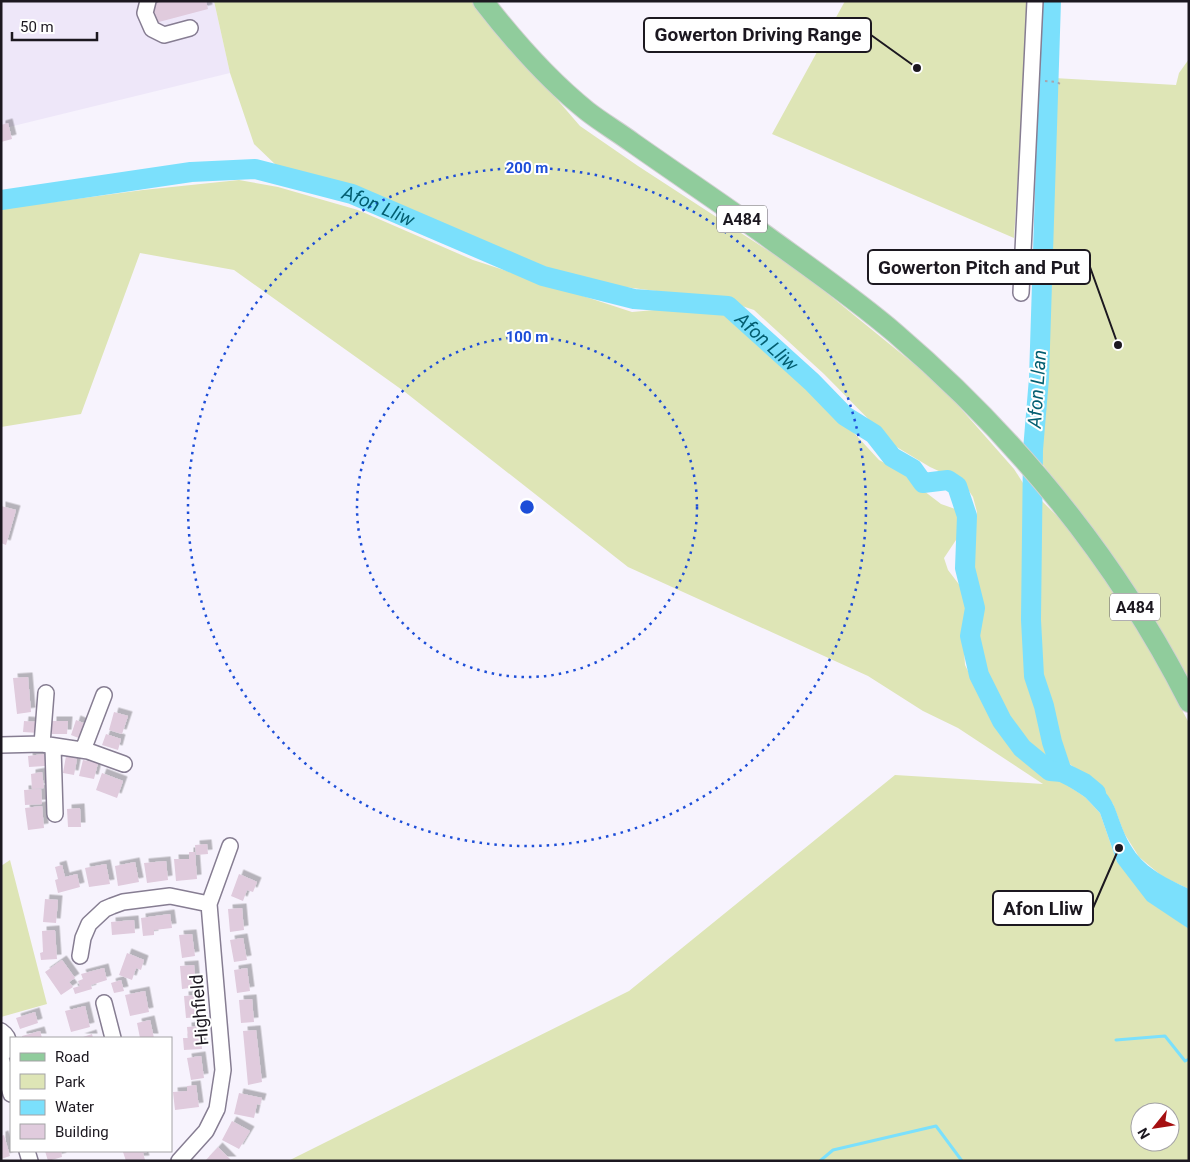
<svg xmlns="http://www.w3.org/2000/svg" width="1190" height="1162" font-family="Roboto,sans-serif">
<defs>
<filter id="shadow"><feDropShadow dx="4.5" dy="-4.5" stdDeviation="0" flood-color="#0004"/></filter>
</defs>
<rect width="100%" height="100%" fill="#f7f3fd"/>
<!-- built -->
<path fill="#eee7f9" d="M1,1H214L230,73L1,129Z"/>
<!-- green -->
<path fill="#dee5b6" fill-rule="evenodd" d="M214,1H472L580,126L638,166L801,272L941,386L1014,469L1023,483L1026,524L1025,602L1030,683L1054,761V767L1038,758L1023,743L998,703L982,669L979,644L981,599L971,564L977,512L973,497L965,485L956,479L930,467L895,446L824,374L754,310L721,299L592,283L510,256L394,206L277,166L254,144L230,73Z
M845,1H1029L1014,238L772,134Z
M1189,59V687L1148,613L1093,528L1040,461L1043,439L1051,250L1054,78L1176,85L1179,73Z
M239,180L278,187L358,210L473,260L632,312L699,306L738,320L855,434L879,460L909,476L924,491L941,504L958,510L963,518L964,525L962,531L944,558L948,570L961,587L966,601L967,635L964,649L965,665L978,691L1007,735L1027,758L1085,797L1100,813L1117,862L1177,920L1189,929V1161H288L629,991L895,775L1043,784L958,728L923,711L868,676L628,567L405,392L234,270L140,253L81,414L1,427V209L143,190ZM1140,1112H1170V1142H1140Z
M1039,498L1062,521L1107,579L1147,645L1189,723V889L1163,877L1139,857L1124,833L1113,804L1097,783L1068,763L1063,756C1054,731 1044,705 1040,679C1030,620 1035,558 1039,498Z
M10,860L47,1004L1,1017V866Z"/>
<!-- water -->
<path fill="#7be0fc" d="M1083,773C1095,781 1108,792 1114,806C1120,821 1124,836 1133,849C1146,869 1168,879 1189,889V929L1147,901L1117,862L1100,813L1085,797L1068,786L1074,778Z"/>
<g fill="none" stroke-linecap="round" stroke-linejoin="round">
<!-- stream -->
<path stroke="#7be0fc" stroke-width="3" d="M1116,1040L1165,1036L1185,1061L1189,1059
M820,1161L833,1150L936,1126L962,1161"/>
<!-- river -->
<g stroke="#7be0fc" stroke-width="20">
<path d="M1051,1L1039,378L1033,450L1031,620L1034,676L1044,706L1052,742L1062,772"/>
<path id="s1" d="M1,200L191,172L255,169L352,194L543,276L634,299L728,306L812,382L845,416L874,434L892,457L913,469L923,483L948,480L957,486L967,516L965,568L975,608L970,636L979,675L1002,721L1022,748L1050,771L1062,772L1084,783L1096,793"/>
</g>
</g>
<!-- building -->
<path fill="#e0cbdd" filter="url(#shadow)" d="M165,1H206L208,9L155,23L151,5Z
M8,123L12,139L1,142V125Z
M1,506L16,510L6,545L1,543Z
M28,677L31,712L17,714L13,678Z
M114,712L128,716L122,734L109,730Z
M76,720L86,724L81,739L71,735Z
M24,721L39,722V733L23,732Z
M52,721H68L67,734H52Z
M106,734L121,739L118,750L102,745Z
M44,754L45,766L29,767L28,756Z
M66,756L77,759L74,775L63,773Z
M83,760L98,763L94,779L79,776Z
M42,772L44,788L32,789L31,774Z
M102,773L123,781L117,798L96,790Z
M41,789L42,804L25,805L24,790Z
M42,806L44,828L28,830L25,808Z
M80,808L81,827H68L67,809Z
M207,844L208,854L196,855L195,845Z
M189,852H195L197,879L176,881L174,859H189Z
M166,861L168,880L147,883L144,863Z
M135,862L139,882L118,886L115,866Z
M106,864L110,884L89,887L85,868Z
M62,865L65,877L77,874L80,887L58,893L55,880L58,879L55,867Z
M239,874L257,882L253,892L247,890L243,901L231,896Z
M45,899L58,900L56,923L43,922Z
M242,908L244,930L230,932L228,909Z
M170,914L172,928L154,930V935L143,936L141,918Z
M134,920L135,933L112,935L111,922Z
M55,930L57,959L41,960L40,953L43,952L42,931Z
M192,934L195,956L182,958L179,935Z
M243,938L247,960L234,962L230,940Z
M127,953L144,960L141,970L136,968L132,980L119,975Z
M62,960L75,978L69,982L73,987L61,995L45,972Z
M194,965L196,987L182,989L180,966Z
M104,968L107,980L91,985L92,989L75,994L73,988L80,986L78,981L83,979L81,974Z
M247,968L250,991L237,993L234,970Z
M121,980L124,991L114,993L111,983Z
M145,991L149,1012L130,1016L125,995Z
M198,995L200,1017L186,1018L184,996Z
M252,999L254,1022L241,1023L239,1000Z
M85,1006L90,1027L71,1032L65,1011Z
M35,1012L38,1023L20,1029L16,1018Z
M150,1020L154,1038H140L137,1023Z
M200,1026L202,1049L184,1050L183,1038H188L187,1027Z
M256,1030L262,1082L248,1085L243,1031Z
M40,1031L42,1038H22V1036Z
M92,1034L93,1038H80Z
M201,1056L204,1078L191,1080L187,1058Z
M196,1085L199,1107L175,1110L173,1092L187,1091V1086Z
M239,1093L262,1098L260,1105L257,1104L254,1118L234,1114Z
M232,1121L250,1131L239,1149L222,1140Z
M4,1135L10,1156L1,1159V1136Z
M218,1147L232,1161H205Z
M45,1151H61L62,1157L48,1161Z
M126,1151H146L147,1152L143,1153L145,1160L126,1161L123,1152Z"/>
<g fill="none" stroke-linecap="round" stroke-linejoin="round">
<!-- minor casing -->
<g stroke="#867d92" stroke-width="18">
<path id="minor" d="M148,1L145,13L152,29L164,35L190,28
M1021,293L1035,1
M42,744L46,693
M1,745L42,744L88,751L124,764
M53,747L55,814
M83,750L104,695
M80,956L83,938L89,924L105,909L112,906L123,902L170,896L209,904
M104,1003L113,1038
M1,1031C11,1038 11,1048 1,1055
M1,1058L11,1094
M27,1151L30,1161
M179,1161L206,1131L217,1109L223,1070L209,904L230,846"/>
</g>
<!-- major casing -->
<g stroke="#d2d1d2" stroke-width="22">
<path id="major" d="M483,1C514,41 547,79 587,111C601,122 618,132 633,143C677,174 722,204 765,235C809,267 854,298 895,333C1015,436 1117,560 1189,702"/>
</g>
<!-- path -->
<path stroke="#a8a4ad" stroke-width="2" stroke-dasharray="2.5 4" stroke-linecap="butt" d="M1045,81L1057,82L1060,84"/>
<!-- minor -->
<use href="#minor" stroke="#fff" stroke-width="15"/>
<!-- major -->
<use href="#major" stroke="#90cc9c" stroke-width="20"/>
</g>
<!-- distance rings -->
<g fill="none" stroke="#1d4ed8" stroke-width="2.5" stroke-dasharray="2.5 5">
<circle cx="527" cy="507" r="170"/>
<circle cx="527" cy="507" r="339"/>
</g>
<g text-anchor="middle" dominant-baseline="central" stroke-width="4" stroke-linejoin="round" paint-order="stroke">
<!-- shield labels -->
<g fill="#fff" stroke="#605d63" stroke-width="1">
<rect x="717" y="205.5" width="50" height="27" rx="4"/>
<rect x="1110" y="593.5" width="50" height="27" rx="4"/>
</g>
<g font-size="16" font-weight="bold" fill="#1c1820">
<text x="742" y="219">A484</text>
<text x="1135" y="607">A484</text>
</g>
<!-- street labels -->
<g font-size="18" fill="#1c1820" stroke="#fff">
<text transform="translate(199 1010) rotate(-95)">Highfield</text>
</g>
<!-- water labels -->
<g font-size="19" font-style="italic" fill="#035e71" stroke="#fff">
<text stroke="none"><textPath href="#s1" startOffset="385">Afon Lliw</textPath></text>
<text stroke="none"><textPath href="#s1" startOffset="805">Afon Lliw</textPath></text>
<text transform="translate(1037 389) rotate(-86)">Afon Llan</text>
</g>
</g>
<circle cx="527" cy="507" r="8" fill="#1d4ed8" stroke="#fff" stroke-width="2.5"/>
<g font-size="15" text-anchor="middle" font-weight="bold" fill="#1d4ed8" stroke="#fff" stroke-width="4" stroke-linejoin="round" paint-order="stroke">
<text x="527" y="173">200 m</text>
<text x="527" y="342">100 m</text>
</g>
<!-- callouts -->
<path fill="none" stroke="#1c1820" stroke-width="2" d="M917 68L871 35M1118 345L1090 267M1119 848L1093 908"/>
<g fill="#1c1820" stroke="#fff" stroke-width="2">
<circle cx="917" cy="68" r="5"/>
<circle cx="1118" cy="345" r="5"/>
<circle cx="1119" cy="848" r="5"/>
</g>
<g fill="#fff" stroke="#1c1820" stroke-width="2">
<rect x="644" y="18" width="227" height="34" rx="5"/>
<rect x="868" y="250" width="222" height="34" rx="5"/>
<rect x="993" y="891" width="100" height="34" rx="5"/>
</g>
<g font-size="19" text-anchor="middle" font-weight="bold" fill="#1c1820">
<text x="758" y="41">Gowerton Driving Range</text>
<text x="979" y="274">Gowerton Pitch and Put</text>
<text x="1043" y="915">Afon Lliw</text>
</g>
<!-- border -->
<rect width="1190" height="1162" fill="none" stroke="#1c1820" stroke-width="5"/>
<!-- legend -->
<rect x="10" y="1037" width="162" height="115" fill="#ffffff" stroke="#a4a3a6"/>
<rect x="20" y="1053" width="25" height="8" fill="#90cc9c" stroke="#a4a3a6"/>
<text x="55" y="1062" font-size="15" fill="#1c1820">Road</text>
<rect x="20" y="1074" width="25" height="15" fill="#dee5b6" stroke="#a4a3a6"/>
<text x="55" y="1087" font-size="15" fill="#1c1820">Park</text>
<rect x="20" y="1100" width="25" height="15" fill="#7be0fc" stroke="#a4a3a6"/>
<text x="55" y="1112" font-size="15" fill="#1c1820">Water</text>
<rect x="20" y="1124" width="25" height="15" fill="#e0cbdd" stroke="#a4a3a6"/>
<text x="55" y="1137" font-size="15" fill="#1c1820">Building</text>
<!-- north arrow -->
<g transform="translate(1155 1127) rotate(240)"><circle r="24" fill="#ffffff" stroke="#a4a3a6"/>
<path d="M0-4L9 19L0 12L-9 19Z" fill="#a50f10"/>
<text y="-8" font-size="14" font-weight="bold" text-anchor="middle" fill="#1c1820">N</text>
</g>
<!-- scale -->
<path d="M12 32v8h85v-8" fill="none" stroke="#1c1820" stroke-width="2.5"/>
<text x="20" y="32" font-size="15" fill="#1c1820" stroke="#ffffff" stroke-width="4" paint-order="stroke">50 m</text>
</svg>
